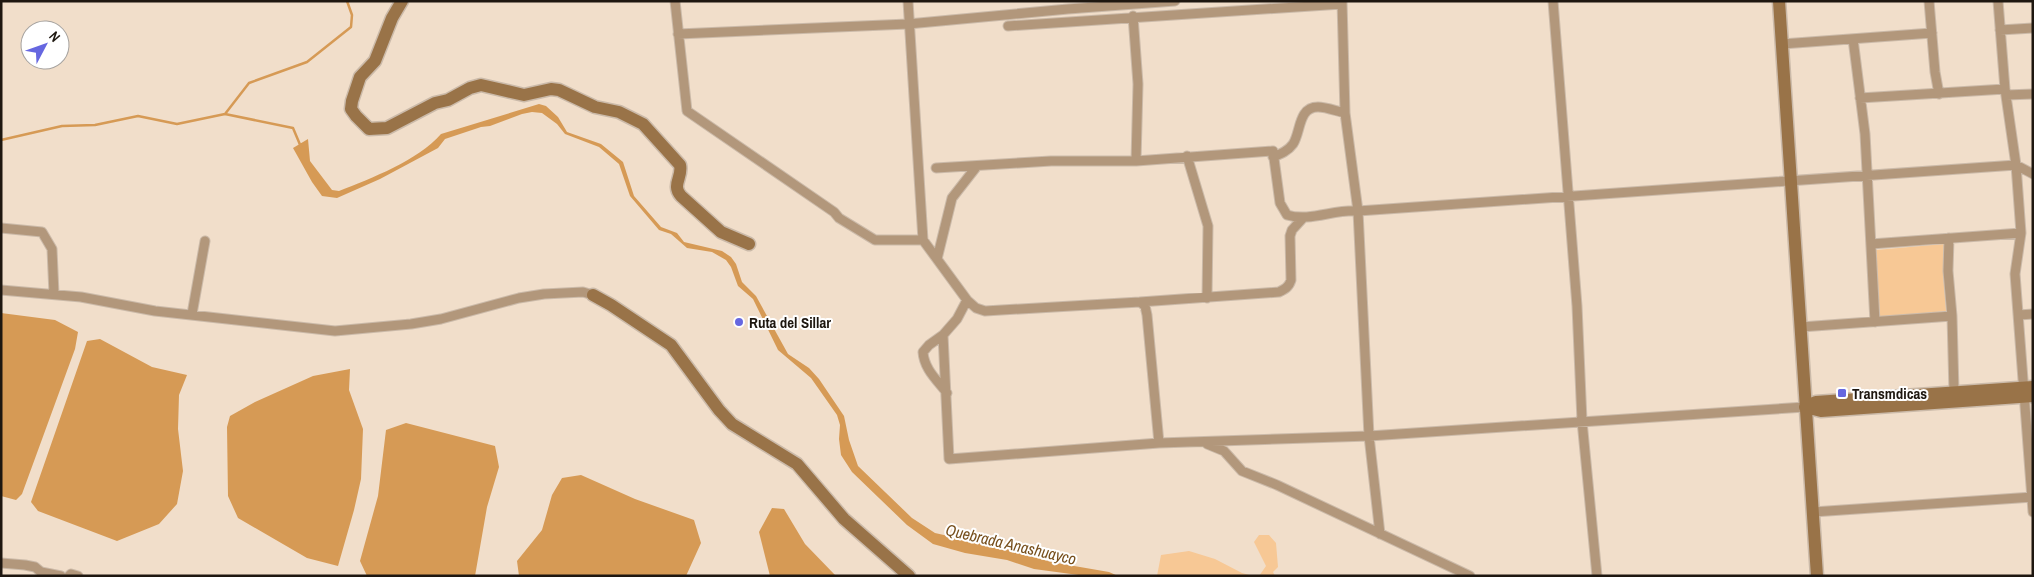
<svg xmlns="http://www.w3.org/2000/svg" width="2034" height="577" font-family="'Archivo Narrow',sans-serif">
<rect width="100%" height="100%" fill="#f1deca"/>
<!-- green -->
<path fill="#f7c895" d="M1944,244L1943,274L1946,311L1880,317L1876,250Z
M1259,535H1269L1276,543L1278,567L1273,572L1275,576H1259L1266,566L1254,542Z
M1189,551L1215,559L1242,573L1253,576H1157L1161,555Z"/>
<!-- water -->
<path fill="#d69a55" d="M539,104L546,106L558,117L567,132L601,144L623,162L634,196L661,227L677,233L684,242L722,251L731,257L736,264L742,282L756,296L788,354L809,368L819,379L844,416L849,440L858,466L912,518L935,533L1010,550L1051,562L1109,572L1118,576H1086L1034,569L1007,560L965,553L933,544L907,525L852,472L841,455L839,439L840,425L837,415L811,378L778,350L753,299L738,286L731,267L726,260L712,252L687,248L671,234L659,230L630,196L619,164L599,147L565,134L557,124L542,113L532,112L522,114L490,126L481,127L445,139L438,148L380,179L337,198L322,196L312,182L293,148L308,139L310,161L332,190L339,191C372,178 417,161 441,134Z
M1,313L55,320L78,332L75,349L22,494L16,500L1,496Z
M100,339L152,367L187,375L179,395L178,429L183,471L177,504L159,524L117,541L38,511L31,502L87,341Z
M350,369L349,390L363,429L361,479L354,510L338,566L307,558L238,518L228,496L227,427L230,416L255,402L313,376Z
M406,423L495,446L499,467L487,507L475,576H367L360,561L378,496L386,430Z
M581,475L635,499L694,520L701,543L686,576H519L517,561L542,530L552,495L562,478Z
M772,508L784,509L805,544L836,576H770L759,532Z"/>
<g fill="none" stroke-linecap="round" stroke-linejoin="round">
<!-- stream -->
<path stroke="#d69a55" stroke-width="2.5" d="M225,114L249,83L307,62L351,27L352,15L347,1
M1,140L62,126L95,125L138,116L177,124L225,114L293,128L301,147"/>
<!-- street casing -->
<g stroke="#cbbaa9" stroke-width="11">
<path id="street" d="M675,1L687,111L834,212L839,218L875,240H923
M908,1L923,240L967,300L976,308L985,311L1140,302L1145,306L1147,315L1159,443
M1342,1L1345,113L1358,211L1369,436L1380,534
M1553,1L1577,306L1582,421L1597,576
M1929,1L1935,72L1939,94
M1998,1L2005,89L2016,165L2021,233L2015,274L2033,512
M1133,16L1138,84L1136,161
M1008,26L1342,4
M2000,30L2033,28
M678,34L908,24L1068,9L1175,1
M1853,39L1865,134L1875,322
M1782,44L1932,33
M2006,95L2033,94
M1860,98L2005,89
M1187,156L1208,226L1207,298
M1273,157C1281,154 1288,151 1293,144C1301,132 1298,107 1318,107C1326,107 1336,111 1345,113
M936,168L1051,161H1136L1273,151L1280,203L1287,215C1310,222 1334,209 1358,211L2016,165L2033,174
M1,228L42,232L52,249L54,294
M1949,238L1948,271L1952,316L1954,392
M1871,244L2021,233
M937,259L952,198L977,166
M1,290L81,297L155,311L335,331L411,324L441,319L519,298L544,294L583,292L593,295
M967,300L957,319L943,335L949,459L1159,443L1369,436L1805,407
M1140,302L1279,292C1285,289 1289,287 1291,280L1290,236L1292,230L1303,218
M192,314L205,241
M2019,315L2033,314
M1801,327L1952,316
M943,335L929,345L923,352C924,369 937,380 947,393
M1207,444L1224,451L1242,471L1277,485L1470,576
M1813,512L2033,497
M1,563L25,565L35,567L41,572L61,576
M69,576L71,574L78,576"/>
</g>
<!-- secondary casing -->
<g stroke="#cbbaa9" stroke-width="15">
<path id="secondary" d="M402,1L392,18L375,61L360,77L352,101L351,109L356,116L369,129L387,128L435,103L448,100L470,88L481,85L524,95L551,89L559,90L595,107L619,112L643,124L680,165C683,177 671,185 681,196L721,232L749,244
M1779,1L1817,576
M593,295L611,305L671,345L719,410L732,424L797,464L844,519L909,576
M1805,407L1816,402L2033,387
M1805,407L1821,411L2033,396"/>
</g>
<!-- street -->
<use href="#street" stroke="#b2977b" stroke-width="9"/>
<!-- secondary -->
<use href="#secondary" stroke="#997348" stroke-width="12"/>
</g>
<!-- markers -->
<g fill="#6667e0" stroke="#fff" stroke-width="2">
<circle cx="739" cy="322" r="5"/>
<rect x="1837" y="388" width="10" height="10" rx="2.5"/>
</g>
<g text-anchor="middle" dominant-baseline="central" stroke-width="4" stroke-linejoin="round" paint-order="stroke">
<!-- poi labels -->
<g font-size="15" font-weight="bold" fill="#1e1710" stroke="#fff" text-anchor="start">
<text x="749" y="322">Ruta del Sillar</text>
<text x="1852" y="393">Transmdicas</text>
</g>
<!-- water labels -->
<g font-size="16" font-style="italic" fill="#764e1b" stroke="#fff">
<text transform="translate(1011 544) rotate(13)">Quebrada Anashuayco</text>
</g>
</g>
<!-- border -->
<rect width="2034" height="577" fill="none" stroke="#1e1710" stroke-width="5"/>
<!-- north arrow -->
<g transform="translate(45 45) rotate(49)"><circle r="24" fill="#ffffff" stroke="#a5a29f"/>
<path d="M0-4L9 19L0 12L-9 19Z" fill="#6667e0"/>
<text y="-8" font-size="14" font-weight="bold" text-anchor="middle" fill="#1e1710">N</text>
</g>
</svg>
